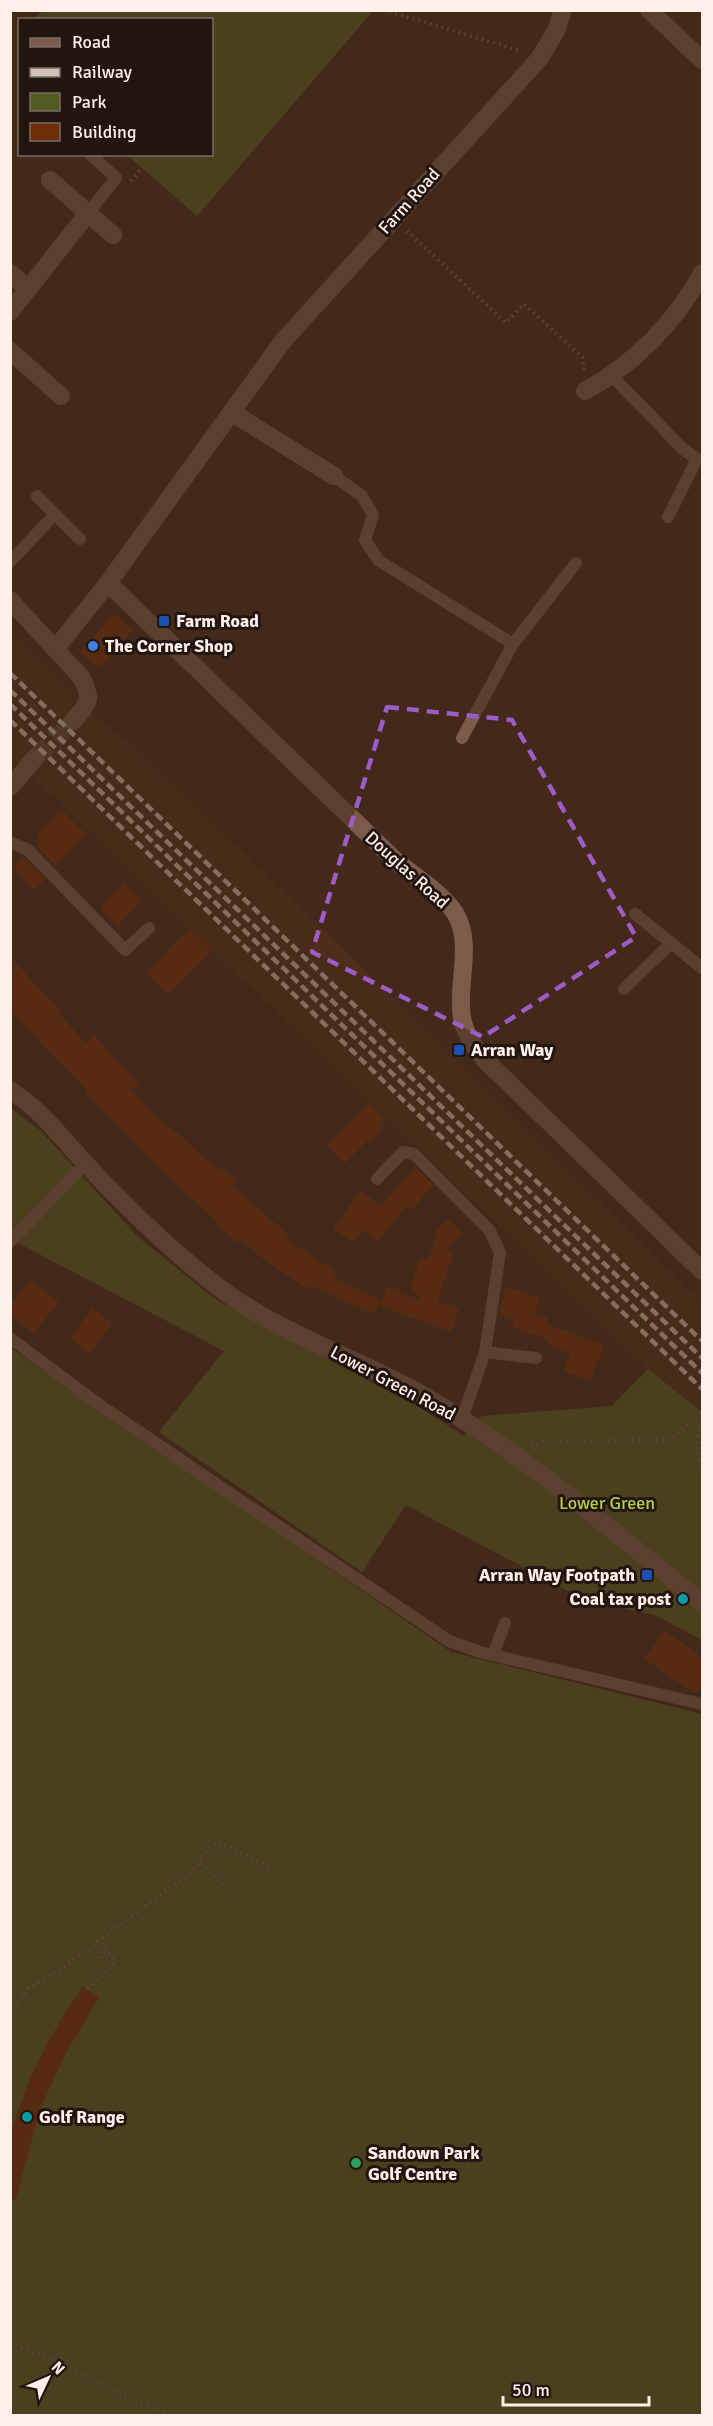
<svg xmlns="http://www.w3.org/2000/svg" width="713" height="2426" font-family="Signika,sans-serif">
<rect width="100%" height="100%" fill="#44291a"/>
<!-- built -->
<path fill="#4e2d19" d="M10,632L244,852L702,1301V1412L648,1369L11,757Z"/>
<!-- green -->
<path fill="#525c22" d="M43,10H373V11L197,216L127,155L212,154V20L35,19Z
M10,1108L40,1130L138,1237L215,1299L422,1409L464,1436L482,1416L612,1406L648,1369L702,1412V1640L655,1615L589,1602L406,1505L362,1572L159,1432L224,1351L20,1244L11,1236Z
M11,1348L451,1652L702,1714V2415H11Z"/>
<!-- building -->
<path fill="#6d2e08" d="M114,614L133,630L99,668L80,652Z
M61,810L86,834L55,866L36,846L42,841L37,835Z
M24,858L45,879L34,890L13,867Z
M124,883L142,900L118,925L100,908Z
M189,929L212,951L168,995L146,973Z
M10,957L62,1012L59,1014L86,1043L95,1035L107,1048L106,1050L139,1083L131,1090L161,1122L162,1121L174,1130L218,1171L222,1167L237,1181L232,1186L289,1235L286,1239L336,1272L334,1278L380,1299L374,1314L310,1285L307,1289L267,1262L241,1240L238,1243L217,1225L218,1223L137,1147L138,1146L85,1092L87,1091L10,1010Z
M370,1103L385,1120L379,1125L383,1129L370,1142L368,1140L345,1163L327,1146Z
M415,1167L433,1185L412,1210L407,1205L378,1242L363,1230L353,1243L333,1228L361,1191L381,1206Z
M449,1219L462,1234L445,1250L454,1253L437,1301L459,1309L451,1332L380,1306L387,1286L417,1300L420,1296L410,1288L421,1257L428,1260L437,1237L434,1233Z
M30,1280L59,1302L34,1333L10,1315V1306Z
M506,1286L540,1299L534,1313L549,1319L547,1324L604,1345L590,1381L564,1371L571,1353L547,1344L549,1340L512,1326L514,1320L499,1314Z
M92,1308L112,1323L90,1354L70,1339Z
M665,1631L702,1657V1685L696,1694L644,1659Z
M83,1986L99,1998L65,2055L40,2109L16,2200H10V2140L13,2125L29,2081L45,2048L63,2016Z"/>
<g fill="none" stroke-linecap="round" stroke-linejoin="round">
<!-- street-tunnel -->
<path stroke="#604739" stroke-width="18" stroke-dasharray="18 9" stroke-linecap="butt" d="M35,758L72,722"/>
<!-- path -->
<path stroke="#7c6558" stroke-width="4" stroke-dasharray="1.5 4.5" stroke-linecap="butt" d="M384,10L521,51
M131,181L142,168
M407,231L506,323L524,304L583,358L584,371
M702,1418L696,1446L702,1472
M532,1448L544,1441L670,1440L702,1411
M201,1863L231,1891
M100,1958L106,1950
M87,1989L115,1962L99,1940
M10,2013L29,1988L58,1971L190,1873L201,1863L199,1857L218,1842L271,1868
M10,2343L44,2356L169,2416"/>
<!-- lane -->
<path stroke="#7b5c4b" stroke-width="12" d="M88,213L116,178L90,154
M612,376L683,449L697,459L668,517
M334,476L362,496L373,515L365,540L378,560L513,644
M37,496L80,539
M10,562L55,514
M462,738L513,644L576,563
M10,842L28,850L125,950L149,928
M635,914L702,968
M624,989L671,943
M377,1179L403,1152L414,1154L490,1231L500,1253L485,1352L462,1419
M10,1242L86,1163
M10,1338L101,1406L449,1641L480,1652L702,1704
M485,1352L536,1358
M493,1655L505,1623"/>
<!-- street -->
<path stroke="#7b5c4b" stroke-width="18" d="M649,10L702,60
M50,180L113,235
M10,273L27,288
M10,312L88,213
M10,351L61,396
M585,391C634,364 675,323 702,273
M231,412L334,476
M108,583L396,861C415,877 441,892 455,913C474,944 456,984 462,1018C465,1034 474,1046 483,1058L702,1271
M10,600L81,677C94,700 88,704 72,722
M56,648L108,583L283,341L539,59L556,31L563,10
M10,787L35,758
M10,1090C40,1109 61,1137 85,1163C127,1208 172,1252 221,1289C283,1336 359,1358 426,1397C525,1455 613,1531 702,1603"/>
<!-- rail -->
<path stroke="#d3c1b8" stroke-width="4.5" stroke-dasharray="9 4.5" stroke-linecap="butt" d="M10,673L702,1341
M10,690L702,1358
M10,704L702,1373
M10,720L702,1389"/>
</g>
<!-- marked area -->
<path d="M0 0H713V2426H0ZM387,707L512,720L636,937L483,1037L312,952Z" fill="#44291a" fill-opacity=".55" fill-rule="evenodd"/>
<path fill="none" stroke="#9c5dc9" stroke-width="4.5" stroke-dasharray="12 8" stroke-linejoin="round" d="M387,707L512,720L636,937L483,1037L312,952Z"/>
<!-- markers -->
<g fill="#1a4fb4" stroke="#22150f" stroke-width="2">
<rect x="158" y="615" width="12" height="12" rx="3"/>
<rect x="453" y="1044" width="12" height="12" rx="3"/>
<rect x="641" y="1569" width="12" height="12" rx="3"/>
</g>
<circle fill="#3f7fe0" stroke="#22150f" stroke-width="2" cx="93" cy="646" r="6"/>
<g fill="#0f9aa8" stroke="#22150f" stroke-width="2">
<circle cx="683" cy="1599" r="6"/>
<circle cx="27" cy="2117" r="6"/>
</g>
<circle fill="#2e9e5b" stroke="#22150f" stroke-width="2" cx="356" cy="2163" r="6"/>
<g text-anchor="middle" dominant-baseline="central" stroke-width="6" stroke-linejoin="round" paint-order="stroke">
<!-- street labels -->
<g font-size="18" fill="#feefe8" stroke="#22150f">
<text transform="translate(409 201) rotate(-48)">Farm Road</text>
<text transform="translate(407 870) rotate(42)">Douglas Road</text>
<text transform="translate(393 1383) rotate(28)">Lower Green Road</text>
</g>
<!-- poi labels -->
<g font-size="18" font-weight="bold" fill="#feefe8" stroke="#22150f" text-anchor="start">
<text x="176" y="621">Farm Road</text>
<text x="105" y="646">The Corner Shop</text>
<text x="471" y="1050">Arran Way</text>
<text x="635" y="1575" text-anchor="end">Arran Way Footpath</text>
<text x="671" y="1599" text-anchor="end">Coal tax post</text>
<text x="39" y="2117">Golf Range</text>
<text x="368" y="2153">Sandown Park<tspan x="368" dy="21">Golf Centre</tspan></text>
</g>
<!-- park labels -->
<g font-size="18" fill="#b7cd49" stroke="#22150f">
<text x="607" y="1503">Lower Green</text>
</g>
</g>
<!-- border -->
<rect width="713" height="2426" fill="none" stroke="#feefe8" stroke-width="24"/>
<!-- legend -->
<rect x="18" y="18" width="195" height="138" fill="#22150f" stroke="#7a6c66" stroke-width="1.5"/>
<rect x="30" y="38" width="30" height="9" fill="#7b5c4b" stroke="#7a6c66" stroke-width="1.5"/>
<text x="72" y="48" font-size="18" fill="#feefe8">Road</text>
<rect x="30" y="68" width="30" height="9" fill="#d3c1b8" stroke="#7a6c66" stroke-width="1.5"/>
<text x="72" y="78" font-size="18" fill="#feefe8">Railway</text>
<rect x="30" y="93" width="30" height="18" fill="#525c22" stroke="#7a6c66" stroke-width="1.5"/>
<text x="72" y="108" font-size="18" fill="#feefe8">Park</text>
<rect x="30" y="123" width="30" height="18" fill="#6d2e08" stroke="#7a6c66" stroke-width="1.5"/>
<text x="72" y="138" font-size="18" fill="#feefe8">Building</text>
<!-- north arrow -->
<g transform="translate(48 2378) rotate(46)" stroke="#22150f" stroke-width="4.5" paint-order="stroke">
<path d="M0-4.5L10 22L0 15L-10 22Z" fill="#feefe8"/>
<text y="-9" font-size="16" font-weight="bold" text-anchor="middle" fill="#feefe8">N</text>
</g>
<!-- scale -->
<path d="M503 2396v9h146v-9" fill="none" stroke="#feefe8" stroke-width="3"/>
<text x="512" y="2396" font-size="18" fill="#feefe8" stroke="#22150f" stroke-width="4.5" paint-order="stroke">50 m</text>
</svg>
